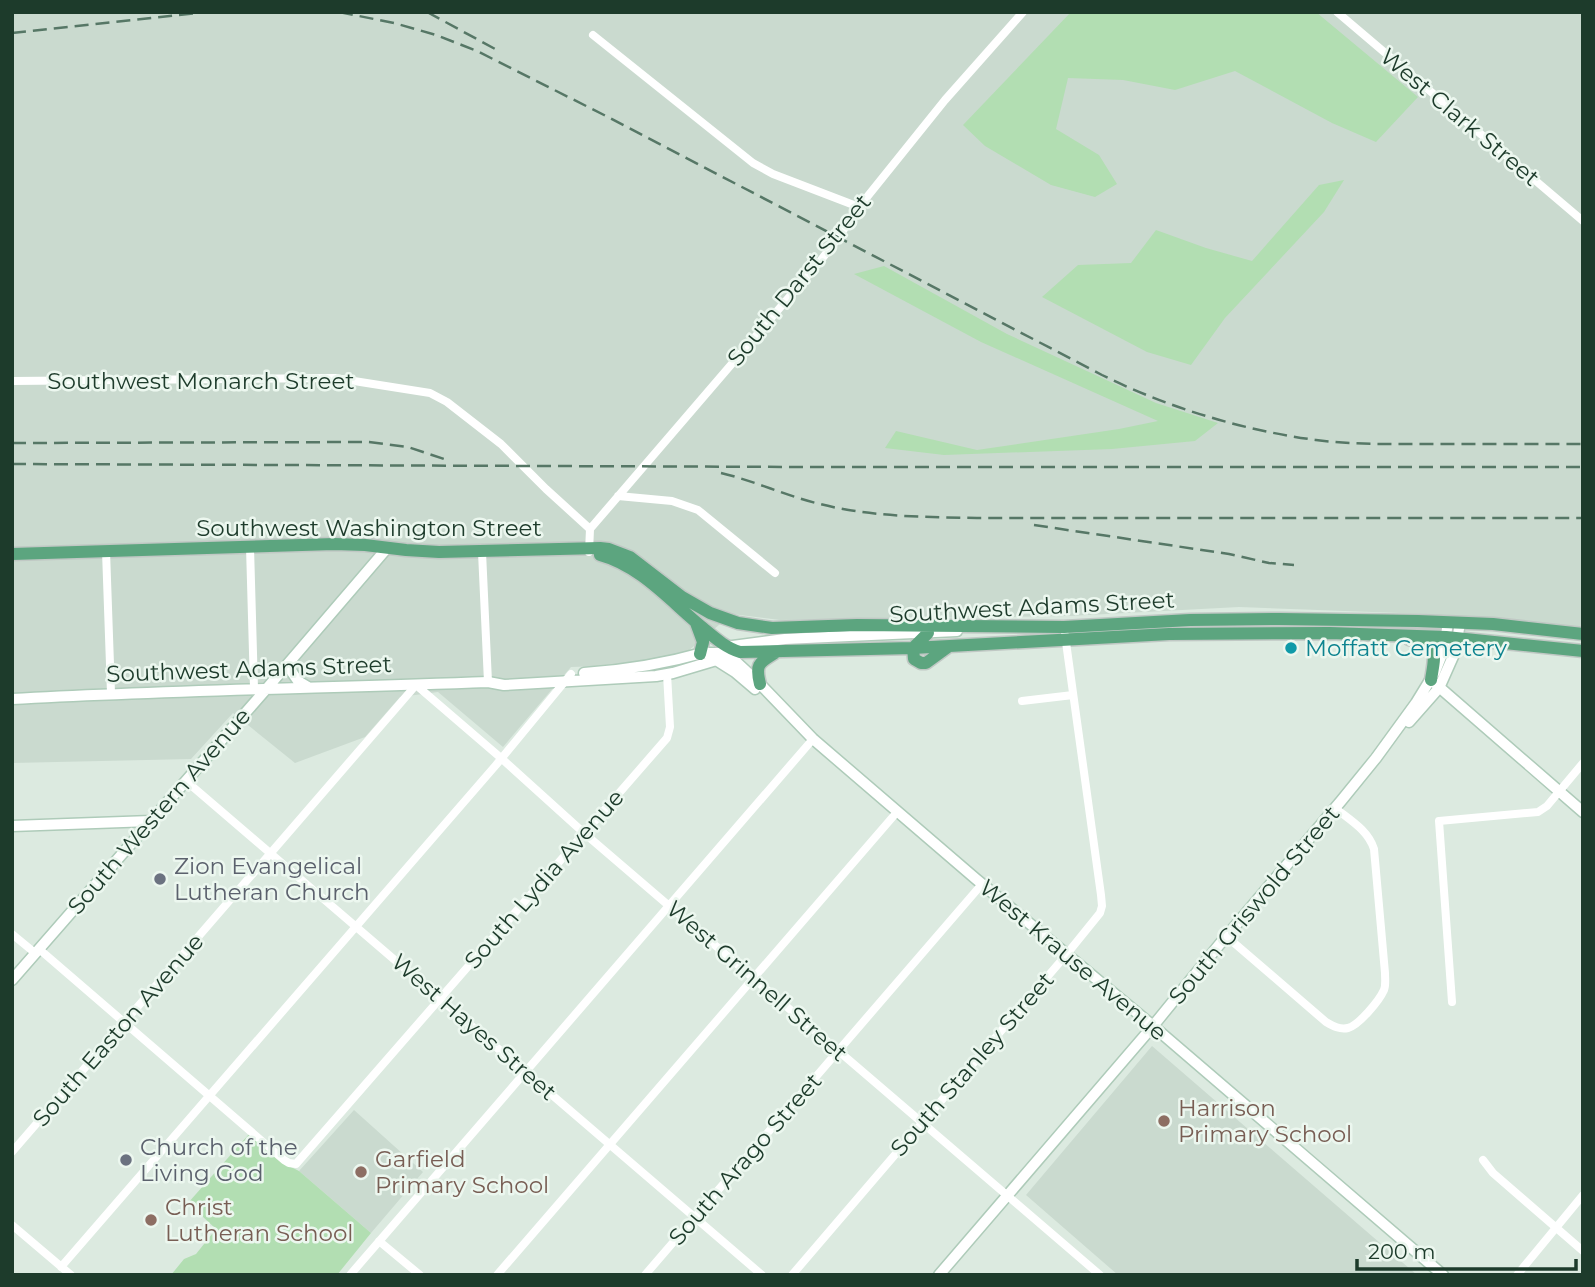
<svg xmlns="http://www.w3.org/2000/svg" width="1595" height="1287" font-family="Montserrat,sans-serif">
<rect width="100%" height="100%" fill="#dceae0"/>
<!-- built -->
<path fill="#cadacf" d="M12,12H1583V629L1427,614L1239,607L1069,616L780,620L732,614L688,651L671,658L633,665L571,667L503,747L438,692L400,697L365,737L295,763L233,713L191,759L12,763Z
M1152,1046L1417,1275H1118L1026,1195Z
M354,1110L423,1172L371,1233L299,1171Z"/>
<!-- green -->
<path fill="#b2deb2" d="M1071,12H1316L1418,97L1376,142L1332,123L1235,71L1175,90L1123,80L1068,78L1056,129L1099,155L1117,184L1095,197L1051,185L985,146L963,125Z
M1344,180L1324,212L1225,318L1191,365L1147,352L1042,297L1078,265L1131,263L1156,230L1206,248L1252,261L1319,185Z
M884,266L1007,334L1156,403L1218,423L1195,441L1112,449L944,455L885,448L896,431L977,450L1119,429L1158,421L981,342L854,274Z
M250,1133L289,1166L299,1171L371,1233L337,1275H171L184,1259L196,1254L216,1229L188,1203Z"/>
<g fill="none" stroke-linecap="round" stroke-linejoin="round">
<!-- secondary casing -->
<g stroke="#aecbb9" stroke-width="13">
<path id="secondary" d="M725,647L785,639L957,631
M702,653H721L733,659L760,684L813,739L976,879L1153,1026L1443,1275
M716,660L735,672L755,689
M287,665L298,681L308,687
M584,673C628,670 664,664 706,652
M1431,680L1583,812
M12,699C171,690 329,688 488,682L504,685L656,676L673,673L730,656
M1409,722L1439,688L1455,652L1460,623
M12,826L151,821
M12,980L268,687L388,547
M939,1275L1153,1026L1219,945L1341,801L1376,758L1416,703L1435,672L1444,649L1448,622"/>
</g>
<!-- primary casing -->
<g stroke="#c0c8c4" stroke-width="15">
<path id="primary" d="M12,554L334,544L365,545L406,550L439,552L600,548L609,549L630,557L682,597L710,613L738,623L772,628L857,625L1064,627L1190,620L1280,619L1418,621L1493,624L1583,634
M600,555C641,566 671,602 703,628C715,638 726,648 740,652L913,648L1169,634L1330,633L1446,637L1583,651
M696,623L703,642L700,654
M928,633L913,648L914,659L921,663H926L948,647
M1409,639C1440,648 1435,653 1431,680
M760,684C755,664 759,663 775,653"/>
</g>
<!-- street -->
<path stroke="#fff" stroke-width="8" d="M1337,12L1583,221
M593,35L753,163L773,174L859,207
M12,381L335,378L430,393L447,402L501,444L546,489L590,529
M618,496L672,501L698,510L775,573
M250,547L254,688
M106,551L111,693
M482,552L488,682
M589,552L590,529L821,260L838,238L859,207L945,100L1023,12
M1022,701L1073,695
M186,781L762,1275
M12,934L35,953
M1226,936L1326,1022C1333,1026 1340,1030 1348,1028C1359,1025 1379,1001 1384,990C1386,985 1385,979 1385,973L1374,849C1368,830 1350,820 1335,808
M39,949L284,1160L289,1163L296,1164L667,738L670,727L667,674
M1452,1002L1439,821L1538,812L1547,806L1583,763
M12,1152L416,685L501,758L584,833L1100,1275
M1483,1160L1493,1173L1583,1251
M12,1225L71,1275
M379,1241L420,1275
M61,1267L496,765L571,674
M350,1275L813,739
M497,1275L897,812
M645,1275L982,884
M792,1275L1066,955L1100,913L1102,906L1101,895L1065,635
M1517,1275L1583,1195"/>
<!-- secondary -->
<use href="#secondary" stroke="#fff" stroke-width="10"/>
<!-- primary -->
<use href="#primary" stroke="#5ca57f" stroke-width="12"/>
<!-- rail -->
<path stroke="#567766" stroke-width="2.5" stroke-dasharray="14 7" stroke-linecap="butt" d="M339,12L394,23L436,35L477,51L604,115L1102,375C1169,408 1242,430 1316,440C1355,445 1394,444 1433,444C1483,444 1533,444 1583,444
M427,12L497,50
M12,33L206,12
M12,443L369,442L408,447L447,460
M12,464L810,467H1583
M721,473C755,481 786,496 820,504C871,517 925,517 977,518H1583
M1034,525L1229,554L1269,563L1294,565"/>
</g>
<!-- markers -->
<circle fill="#0f9aa8" stroke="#ecf7ef" stroke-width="2.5" cx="1291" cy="648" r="7"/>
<g fill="#6b7280" stroke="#ecf7ef" stroke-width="2.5">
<circle cx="160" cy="879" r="7"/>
<circle cx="126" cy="1160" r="7"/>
</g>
<g fill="#8d6e63" stroke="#ecf7ef" stroke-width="2.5">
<circle cx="1164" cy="1121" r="7"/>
<circle cx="361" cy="1172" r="7"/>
<circle cx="151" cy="1220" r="7"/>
</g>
<g text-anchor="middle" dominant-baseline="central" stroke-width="5" stroke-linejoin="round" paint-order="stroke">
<!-- street labels -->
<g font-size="23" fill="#1d3b2b" stroke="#ecf7ef">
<text transform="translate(1460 117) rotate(40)">West Clark Street</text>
<text transform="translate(799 280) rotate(-51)">South Darst Street</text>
<text x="201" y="381">Southwest Monarch Street</text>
<text x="369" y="528">Southwest Washington Street</text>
<text transform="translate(1032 607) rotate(-3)">Southwest Adams Street</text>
<text transform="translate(249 669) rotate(-2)">Southwest Adams Street</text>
<text transform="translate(159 811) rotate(-49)">South Western Avenue</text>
<text transform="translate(544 879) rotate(-49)">South Lydia Avenue</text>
<text transform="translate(1254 905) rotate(-50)">South Griswold Street</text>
<text transform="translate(1073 960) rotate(40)">West Krause Avenue</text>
<text transform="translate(757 981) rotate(41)">West Grinnell Street</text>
<text transform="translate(474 1027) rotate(41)">West Hayes Street</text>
<text transform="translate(118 1030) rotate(-49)">South Easton Avenue</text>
<text transform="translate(972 1064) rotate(-49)">South Stanley Street</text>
<text transform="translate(745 1159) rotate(-49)">South Arago Street</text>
</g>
<!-- culture labels -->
<g font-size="23" fill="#0d838f" stroke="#ecf7ef" text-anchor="start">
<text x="1305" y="648">Moffatt Cemetery</text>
</g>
<!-- worship labels -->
<g font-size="23" fill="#5b616d" stroke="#ecf7ef" text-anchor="start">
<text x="174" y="866">Zion Evangelical<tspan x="174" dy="26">Lutheran Church</tspan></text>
<text x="140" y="1147">Church of the<tspan x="140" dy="26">Living God</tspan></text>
</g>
<!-- education labels -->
<g font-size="23" fill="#785e54" stroke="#ecf7ef" text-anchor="start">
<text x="1178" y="1108">Harrison<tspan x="1178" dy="26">Primary School</tspan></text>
<text x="375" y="1159">Garfield<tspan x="375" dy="26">Primary School</tspan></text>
<text x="165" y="1207">Christ<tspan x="165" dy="26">Lutheran School</tspan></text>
</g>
</g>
<!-- border -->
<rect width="1595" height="1287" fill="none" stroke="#1d3b2b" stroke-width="28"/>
<!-- scale -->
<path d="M1357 1259v10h219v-10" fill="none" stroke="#1d3b2b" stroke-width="3.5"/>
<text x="1368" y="1259" font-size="21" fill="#1d3b2b" stroke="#ecf7ef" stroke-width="5" paint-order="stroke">200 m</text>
</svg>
